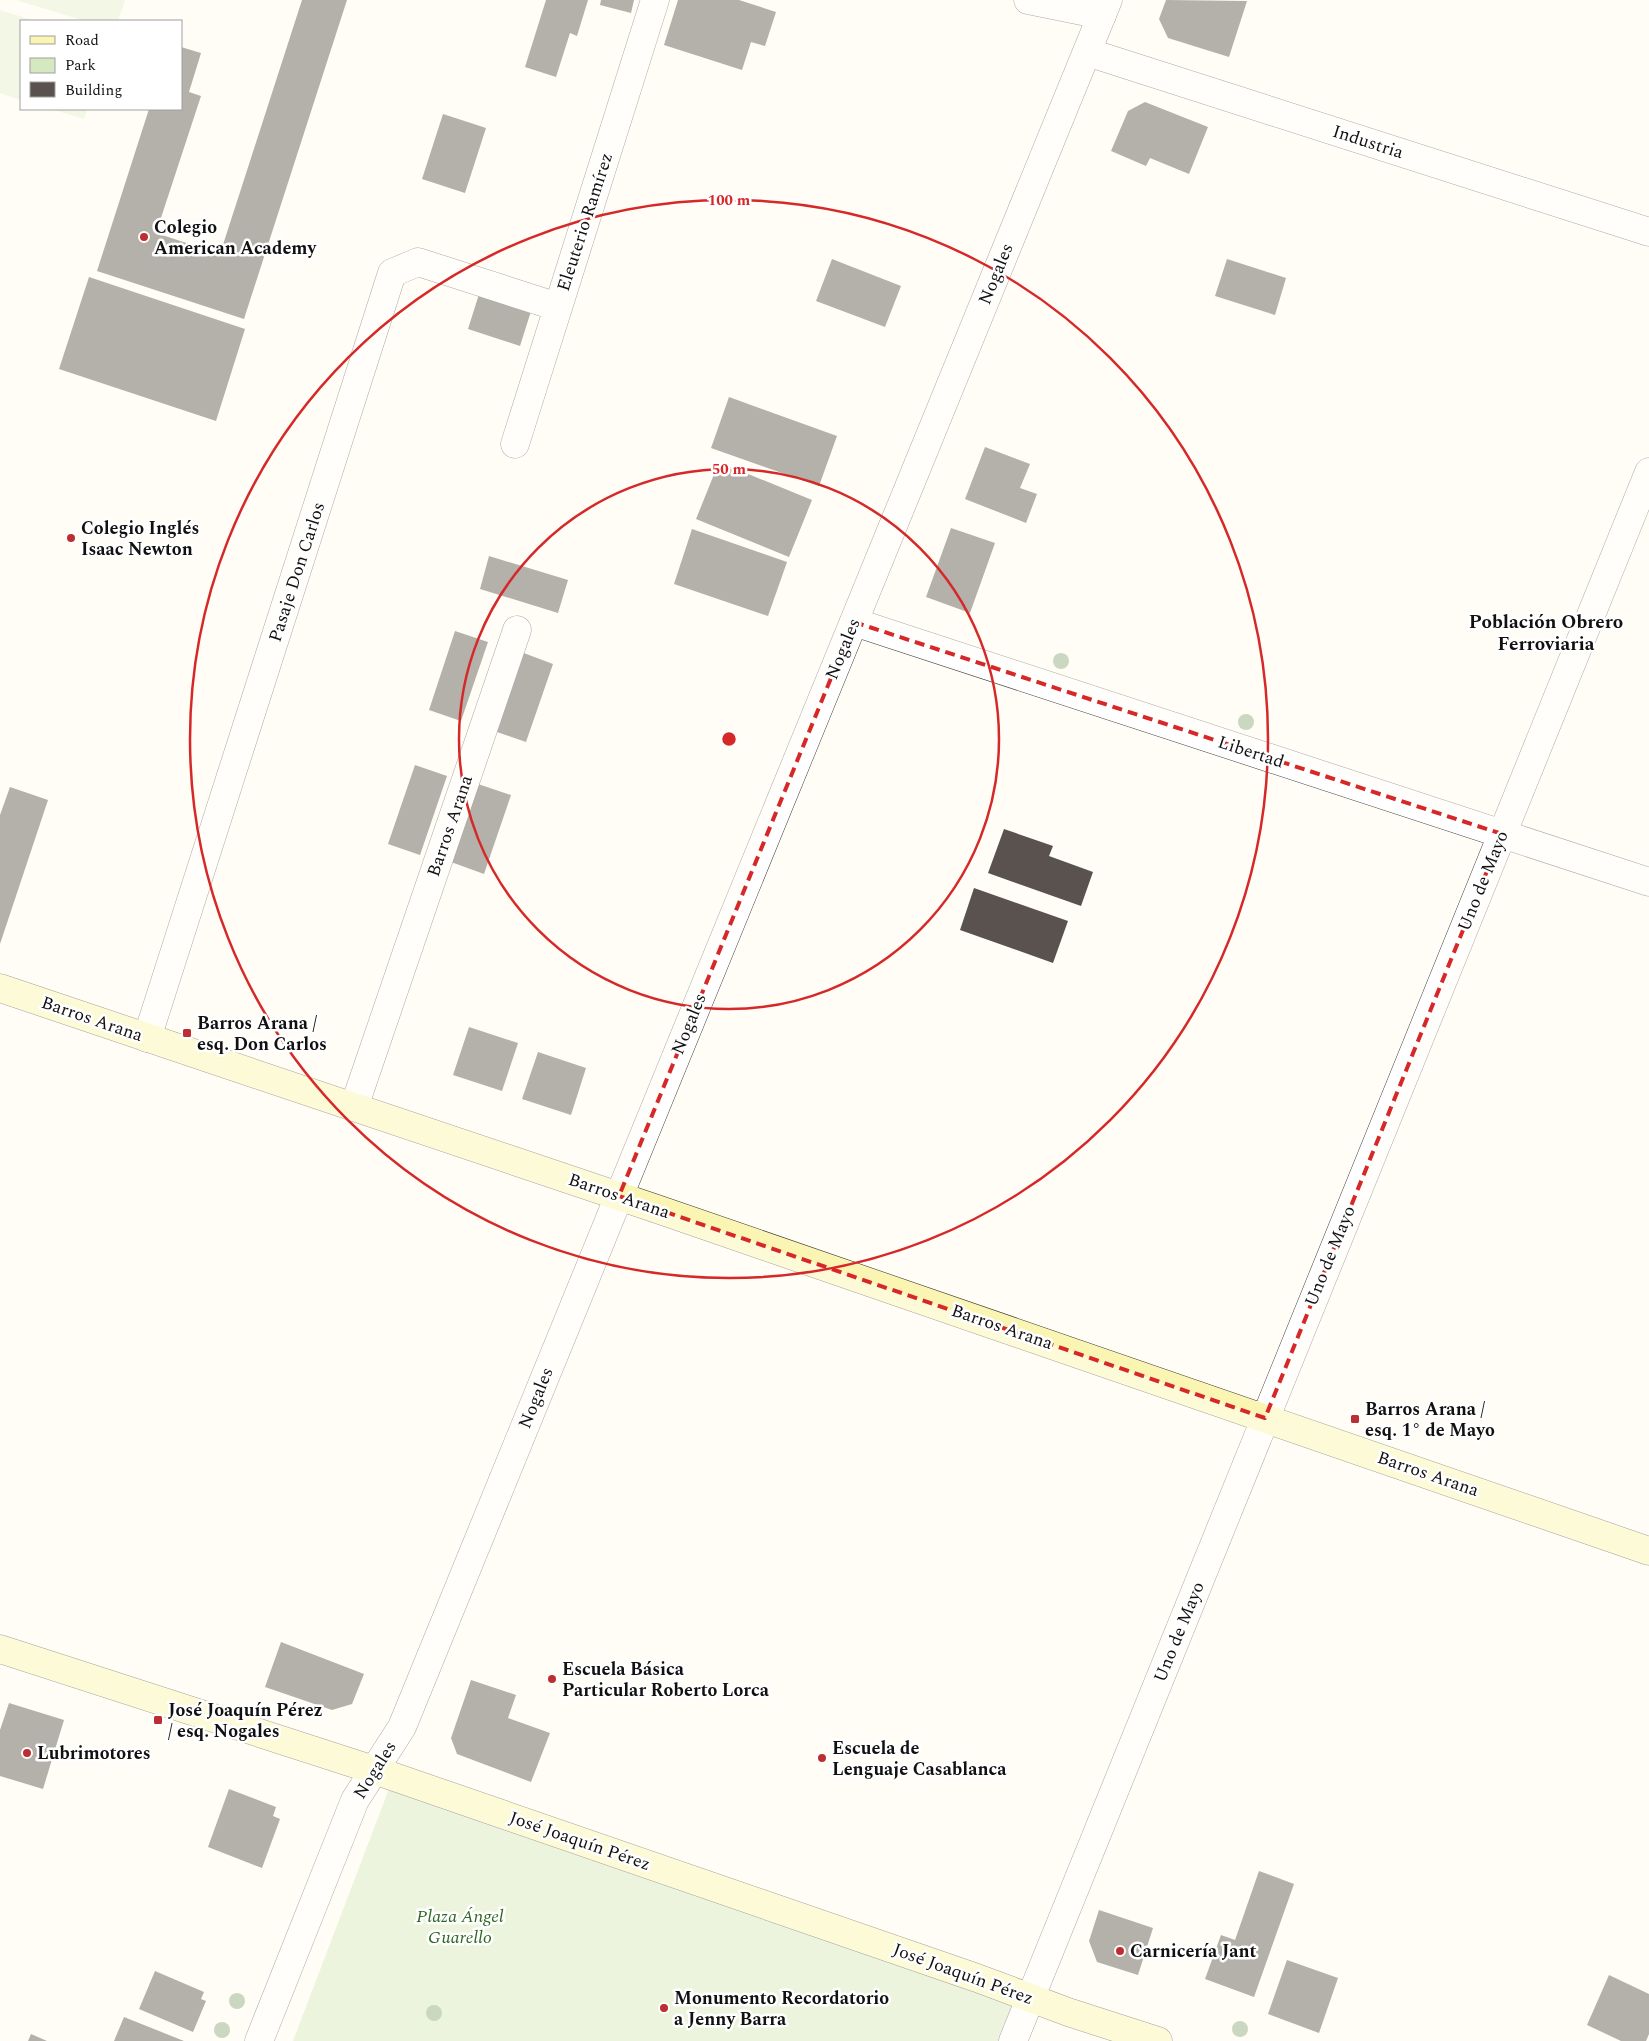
<svg xmlns="http://www.w3.org/2000/svg" width="1649" height="2041" font-family="Spectral,serif">
<rect width="100%" height="100%" fill="#fffdf5"/>
<!-- green -->
<path fill="#d4e9bf" d="M392,1781L1026,2002L1009,2041H293Z"/>
<!-- pitch -->
<path fill="#e5f0d1" d="M16,0H125L118,21H85Z
M0,10L35,21H21V100L0,93Z
M51,109H87L84,119Z"/>
<!-- building -->
<path fill="#59524e" d="M302,0H347L244,319L97,271L149,109H181V47L201,53L189,92L201,96L156,233L220,254Z
M546,0H588L577,36L570,33L556,77L525,67Z
M601,0H634L631,13L600,5Z
M678,0H739L776,12L765,46L751,42L742,70L664,45Z
M1166,0L1247,1L1229,57L1168,38L1159,19Z
M1145,102L1208,127L1189,174L1150,158L1146,166L1111,151L1128,111Z
M443,114L486,128L465,193L422,179Z
M832,259L901,286L885,327L816,301Z
M1227,259L1286,278L1275,315L1215,296Z
M89,277L245,329L216,421L59,369Z
M480,291L532,308L520,346L468,329Z
M729,397L837,436L819,486L711,448Z
M985,447L1030,464L1020,488L1037,494L1026,523L965,499Z
M719,462L812,500L789,557L696,519Z
M951,528L995,543L970,613L926,597Z
M692,529L787,562L768,616L674,584Z
M489,556L568,580L558,613L480,589Z
M455,631L488,642L461,721L429,710Z
M521,652L553,664L526,742L494,731Z
M415,765L447,776L420,855L388,844Z
M478,784L511,795L484,874L451,862Z
M10,787L48,800L0,944V815Z
M1004,829L1053,846L1049,856L1093,872L1081,906L988,873Z
M974,888L1068,921L1053,963L960,930Z
M469,1027L518,1043L502,1091L453,1075Z
M538,1052L586,1068L571,1115L522,1099Z
M281,1642L364,1674L352,1704L332,1710L265,1687Z
M471,1680L516,1695L508,1718L550,1733L531,1782L457,1754L451,1738Z
M9,1703L64,1720L43,1789L0,1776V1730Z
M229,1789L276,1807L273,1816L280,1819L262,1868L208,1847Z
M1259,1871L1294,1884L1254,1997L1205,1979L1221,1935L1235,1940Z
M1099,1910L1153,1928L1138,1975L1097,1962L1089,1941Z
M1287,1960L1338,1978L1319,2033L1268,2014Z
M155,1971L204,1992L201,1999L206,2001L193,2032L139,2009Z
M1609,1975L1649,1994V2034L1646,2041H1621L1587,2025Z
M124,2017L184,2041H114Z
M31,2034L47,2041H28Z"/>
<g fill="none" stroke-linecap="round" stroke-linejoin="round">
<!-- minor casing -->
<g stroke="#444" stroke-width="29">
<path id="minor" d="M1028,0L1102,15
M1087,52L1649,232
M515,444L655,0
M854,622L1649,882
M147,1038L392,273L418,262L558,307
M354,1107L517,630"/>
</g>
<!-- tertiary casing -->
<g stroke="#444" stroke-width="29">
<path id="tertiary" d="M259,2041L355,1800L402,1727L1108,0
M1013,2041L1649,472"/>
</g>
<!-- secondary casing -->
<g stroke="#333" stroke-width="29">
<path id="secondary" d="M0,988L657,1209L1649,1551
M0,1649L374,1770L977,1978L1068,2012L1158,2041"/>
</g>
<!-- minor -->
<use href="#minor" stroke="#fff" stroke-width="28"/>
<!-- tertiary -->
<use href="#tertiary" stroke="#fff" stroke-width="28"/>
<!-- secondary -->
<use href="#secondary" stroke="#fbf5b4" stroke-width="28"/>
</g>
<!-- trees -->
<g fill="#8daa82">
<circle cx="1061" cy="661" r="8"/>
<circle cx="1246" cy="722" r="8"/>
<circle cx="237" cy="2001" r="8"/>
<circle cx="434" cy="2013" r="8"/>
<circle cx="1240" cy="2029" r="8"/>
<circle cx="222" cy="2030" r="8"/>
</g>
<!-- marked area -->
<path d="M0 0H1649V2041H0ZM854,622L1502,834L1265,1418L619,1196Z" fill="#fffdf5" fill-opacity=".55" fill-rule="evenodd"/>
<path fill="none" stroke="#d62828" stroke-width="4" stroke-dasharray="10 6" stroke-linejoin="round" d="M854,622L1502,834L1265,1418L619,1196Z"/>
<!-- distance rings -->
<g fill="none" stroke="#d62828" stroke-width="2.5">
<circle cx="729" cy="739" r="270"/>
<circle cx="729" cy="739" r="539"/>
</g>
<!-- markers -->
<g fill="#bc2e31" stroke="#fff" stroke-width="2">
<circle cx="144" cy="237" r="5"/>
<circle cx="71" cy="538" r="5"/>
<rect x="182" y="1028" width="10" height="10" rx="2.5"/>
<rect x="1350" y="1414" width="10" height="10" rx="2.5"/>
<circle cx="552" cy="1679" r="5"/>
<rect x="153" y="1715" width="10" height="10" rx="2.5"/>
<circle cx="27" cy="1753" r="5"/>
<circle cx="822" cy="1758" r="5"/>
<circle cx="1120" cy="1951" r="5"/>
<circle cx="664" cy="2008" r="5"/>
</g>
<g text-anchor="middle" dominant-baseline="central" stroke-width="5" stroke-linejoin="round" paint-order="stroke">
<!-- street labels -->
<g font-size="18" fill="#111" stroke="#fff">
<text transform="translate(1368 142) rotate(18)">Industria</text>
<text transform="translate(585 222) rotate(-72)">Eleuterio Ramírez</text>
<text transform="translate(996 274) rotate(-68)">Nogales</text>
<text transform="translate(297 572) rotate(-72)">Pasaje Don Carlos</text>
<text transform="translate(843 649) rotate(-68)">Nogales</text>
<text transform="translate(1251 752) rotate(18)">Libertad</text>
<text transform="translate(450 826) rotate(-71)">Barros Arana</text>
<text transform="translate(1483 881) rotate(-68)">Uno de Mayo</text>
<text transform="translate(92 1019) rotate(19)">Barros Arana</text>
<text transform="translate(689 1024) rotate(-68)">Nogales</text>
<text transform="translate(619 1196) rotate(19)">Barros Arana</text>
<text transform="translate(1330 1256) rotate(-68)">Uno de Mayo</text>
<text transform="translate(1002 1327) rotate(19)">Barros Arana</text>
<text transform="translate(536 1398) rotate(-68)">Nogales</text>
<text transform="translate(1428 1474) rotate(19)">Barros Arana</text>
<text transform="translate(1179 1632) rotate(-68)">Uno de Mayo</text>
<text transform="translate(375 1770) rotate(-58)">Nogales</text>
<text transform="translate(580 1841) rotate(19)">José Joaquín Pérez</text>
<text transform="translate(963 1974) rotate(20)">José Joaquín Pérez</text>
</g>
<!-- poi labels -->
<g font-size="18" font-weight="bold" fill="#111" stroke="#fff" text-anchor="start">
<text x="154" y="227">Colegio<tspan x="154" dy="21">American Academy</tspan></text>
<text x="81" y="528">Colegio Inglés<tspan x="81" dy="21">Isaac Newton</tspan></text>
<text x="197" y="1023">Barros Arana /<tspan x="197" dy="21">esq. Don Carlos</tspan></text>
<text x="1365" y="1409">Barros Arana /<tspan x="1365" dy="21">esq. 1° de Mayo</tspan></text>
<text x="562" y="1669">Escuela Básica<tspan x="562" dy="21">Particular Roberto Lorca</tspan></text>
<text x="168" y="1710">José Joaquín Pérez<tspan x="168" dy="21">/ esq. Nogales</tspan></text>
<text x="832" y="1748">Escuela de<tspan x="832" dy="21">Lenguaje Casablanca</tspan></text>
<text x="37" y="1753">Lubrimotores</text>
<text x="1130" y="1951">Carnicería Jant</text>
<text x="674" y="1998">Monumento Recordatorio<tspan x="674" dy="21">a Jenny Barra</tspan></text>
</g>
<!-- park labels -->
<g font-size="18" font-style="italic" fill="#2f6723" stroke="#fff">
<text x="460" y="1916">Plaza Ángel<tspan x="460" dy="21">Guarello</tspan></text>
</g>
<!-- neighbourhood labels -->
<g font-size="19" font-weight="bold" fill="#111" stroke="#fff">
<text x="1546" y="622">Población Obrero<tspan x="1546" dy="22">Ferroviaria</tspan></text>
</g>
</g>
<circle cx="729" cy="739" r="8" fill="#d62828" stroke="#fff" stroke-width="2.5"/>
<g font-size="15" text-anchor="middle" font-weight="bold" fill="#d62828" stroke="#fff" stroke-width="5" stroke-linejoin="round" paint-order="stroke">
<text x="729" y="205">100 m</text>
<text x="729" y="474">50 m</text>
</g>
<!-- legend -->
<rect x="20" y="20" width="162" height="90" fill="#ffffff" stroke="#a0a0a0"/>
<rect x="30" y="36" width="25" height="8" fill="#fbf5b4" stroke="#a0a0a0"/>
<text x="65" y="45" font-size="15" fill="#111111">Road</text>
<rect x="30" y="58" width="25" height="15" fill="#d4e9bf" stroke="#a0a0a0"/>
<text x="65" y="70" font-size="15" fill="#111111">Park</text>
<rect x="30" y="82" width="25" height="15" fill="#59524e" stroke="#a0a0a0"/>
<text x="65" y="95" font-size="15" fill="#111111">Building</text>
</svg>
